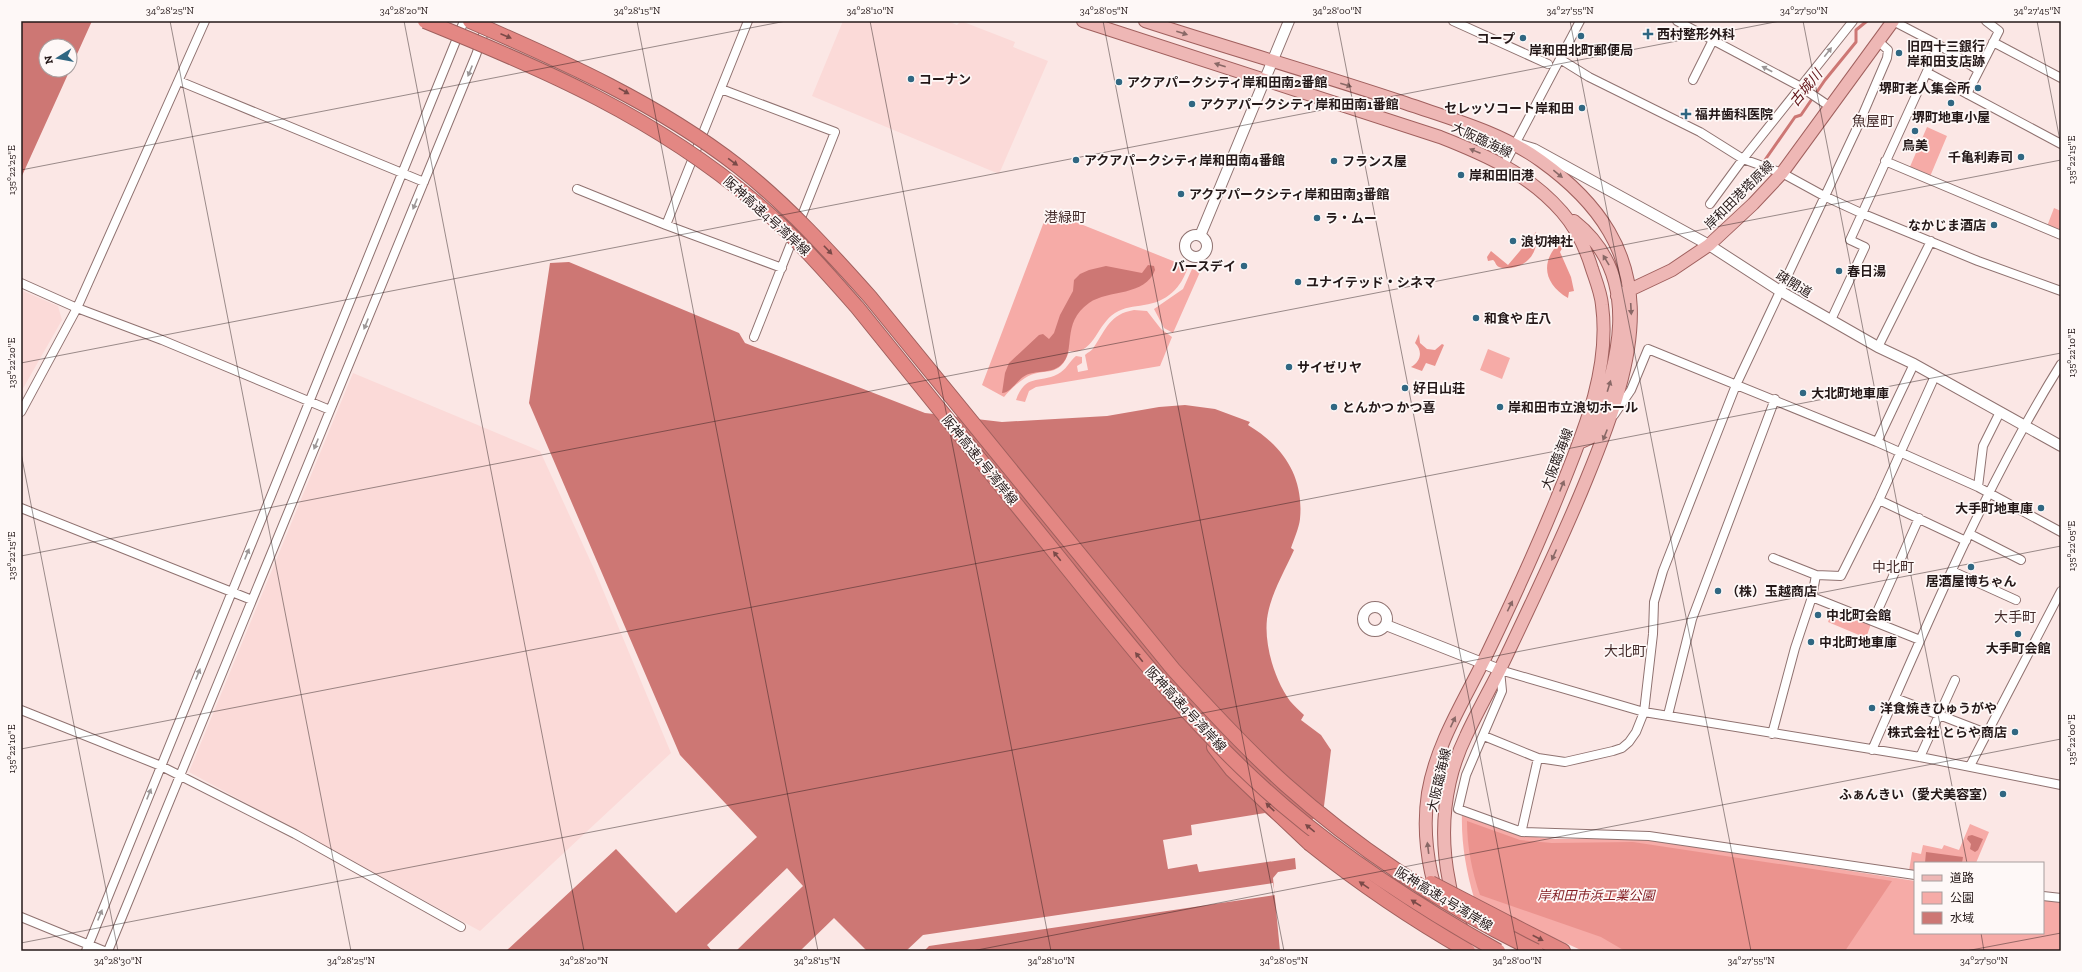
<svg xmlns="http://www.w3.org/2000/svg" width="2082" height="972" font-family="'Zilla Slab','Noto Sans JP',serif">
<rect width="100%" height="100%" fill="#fbe7e5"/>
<!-- built -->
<path fill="#fbdad8" d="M843,21H947L957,25L961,21L1015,42L1013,47L1048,61L999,174L812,96Z
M21,290L58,306L62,320L21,392Z
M353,373L540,451L595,571L671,753L480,931L189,772Z"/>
<!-- green -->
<path fill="#f6aba7" d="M1927,127L1947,136L1929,179L1909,169Z
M2054,208L2061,211V235L2046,229Z
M1048,211L1188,267C1181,288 1167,302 1144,305C1133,307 1125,307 1115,313C1096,325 1094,356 1069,351C1060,380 1044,366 1025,378C1017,383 1010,390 1004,397L982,385Z
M1192,269L1200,272L1173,333L1164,328L1154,309L1183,289Z
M1134,310L1147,311L1161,329L1172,337L1160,366L1036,387L1029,391L1025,402L1016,400C1026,373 1038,384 1058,374C1066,370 1069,362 1076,356L1082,357V363L1077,366L1078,372L1088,370L1085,355C1088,352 1092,351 1094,347C1106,329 1110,314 1134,310Z
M1488,349L1510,358L1502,379L1480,370Z
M1833,609L1871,624L1866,638L1828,622Z
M1462,813L1521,835L1552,839H1633L1659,841L1915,881V933H2043V899L2061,902V951H1583L1524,924L1474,898C1466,870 1461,842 1462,813Z
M1970,824L1989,832L1976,863H1915V872L1909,871L1912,852L1921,854L1923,845L1942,849L1944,845L1959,850Z"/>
<!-- forest -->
<path fill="#eb938e" d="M1536,232C1539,250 1530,265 1511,268C1507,268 1503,269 1499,267C1495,265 1496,262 1493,260L1488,261L1487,257L1491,251L1508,265Z
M1561,241L1564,245L1560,252L1571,277L1574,291L1569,292L1568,298C1543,283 1540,261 1561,241Z
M1419,334L1420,343L1427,349L1435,350L1442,344L1444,345L1435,366L1426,363L1422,371L1411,367C1421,361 1423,351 1415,343Z
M1467,821L1520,840L1552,843L1633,842L1892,881L1845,951H1625L1601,937L1480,895C1472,872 1467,846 1467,821Z"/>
<!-- water -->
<path fill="#cd7774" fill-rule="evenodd" d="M21,21H92L21,178ZM46,46H70V70H46Z
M569,262L739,333L745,343L925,413L1002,422L1107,416L1159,407L1185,405L1215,409L1250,422L1248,425C1283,446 1304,476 1300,519C1299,528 1294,539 1291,548L1294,550C1284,572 1270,596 1267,619C1264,645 1275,681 1290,701C1294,706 1299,710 1304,715L1301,720L1321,735L1331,750L1324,806L1296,839L1265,813L1191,825L1192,835L1163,840L1168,869L1197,864L1199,872L1295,858L1296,869L1278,872L1273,878L1280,951H867L834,918L800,951H736L803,886L787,868L707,945L712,951H506L616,849L676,913L757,837L680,755L529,403L550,263Z
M1148,265L1154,266L1155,270C1145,297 1109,289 1089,303C1060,324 1077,351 1061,365C1050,375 1034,369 1023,377C1017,381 1010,393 1002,393L1005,373L1009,363L1039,335L1043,334L1049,339L1054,333L1060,315L1073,291L1074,280L1080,274L1089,270L1106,266L1142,273Z
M1972,835L1983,839L1978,850L1975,852L1970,849L1971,844L1967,839L1968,836Z
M1926,852L1963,857L1962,863H1925Z"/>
<!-- pier -->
<path fill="#fbe7e5" d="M1273,883L1275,895L929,946L924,951H906L923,935Z"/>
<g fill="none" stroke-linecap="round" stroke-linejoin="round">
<!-- stream -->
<path stroke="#cd7774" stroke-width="3" d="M1743,185L1754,177L1758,170L1795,117L1801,115L1825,80L1856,42V30L1867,21"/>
<!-- minor casing -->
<g stroke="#8f7270" stroke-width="10">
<path id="minor" d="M1453,21L1548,64
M1677,21L1801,87L1829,106
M1893,21L1939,45L1978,70
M1993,42L2061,78
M1560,59L1589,77L1700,132L1743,159L1782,173L1824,196L1861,213L1978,261L2061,291
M1928,73L2061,144
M1693,80L1713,40
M179,81L424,182
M721,89L835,132L754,337
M1967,94L1999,31L1986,21
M1885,161L2061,235
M1504,165L1580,21
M577,189L666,225L782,268
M1710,204L1743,159L1853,21
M666,225L748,21
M21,283L77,308L162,340L330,410
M1831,320L1865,247L1850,240L1939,45
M1878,347L1931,241
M21,412L77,308L205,21
M1614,415L1631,390L1648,349L1877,442L1978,487L2061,532
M1877,442L1914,364
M1978,487L1983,446L2000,412
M1879,500L1966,541
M21,508L252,600
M1970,534L2021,560
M1773,558L1816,575L1841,576L1879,500L1935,376
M1952,571L2016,600
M1812,597L1920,640
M1873,621L1919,518
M1895,698L1986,733
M21,710L161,766L295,834L461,927
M1668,715L1692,619L1775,399
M1772,734L1795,648L1812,597L1816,575
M1484,736L1538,758L1565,762L1613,751L1622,748L1629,742L1636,732L1644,712L1653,634L1654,602L1663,571L1736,385L1857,128L1887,58L1888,50L1878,41
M1872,750C1929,620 1986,484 2061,364
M1920,757L1955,680
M1970,766L2061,591
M1522,829L1538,758
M1915,875L1649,836L1522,832L1458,809L1466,775L1502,691L1500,670L1644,712L1920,757L2061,785
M2043,896L2061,898
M21,917L104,951
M86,951L464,21
M108,951L476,55L488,21"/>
</g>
<!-- tertiary casing -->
<g stroke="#8f7270" stroke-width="12">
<path id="tertiary" d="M1521,145L1534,149L1709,245L1780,291L1878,347L1914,364L2061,446
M1185 246a11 11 0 1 1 22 0a11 11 0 1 1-22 0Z
M1200,236L1289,21
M1363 619a12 12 0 1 1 24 0a12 12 0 1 1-24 0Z
M1386,625L1500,670"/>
</g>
<!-- primary casing -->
<g stroke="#a0605e" stroke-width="14">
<path id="primary" d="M1083,21L1440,137C1486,155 1529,174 1562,212C1576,228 1586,249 1592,269C1596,281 1601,293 1602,305C1611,372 1581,438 1557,498C1535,552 1511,604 1486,656C1465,699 1436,744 1428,793C1420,845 1434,901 1458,946
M1145,21C1231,49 1319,74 1405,103C1451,119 1501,132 1541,161C1668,252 1638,353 1587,478C1562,540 1533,600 1504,661C1492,686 1478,710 1466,736C1444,781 1439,832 1449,881C1452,898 1456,921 1466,936C1469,942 1475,946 1479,951
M1574,221C1645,277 1618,368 1590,438L1579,443
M1617,296L1672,270L1709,245L1753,204L1782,173L1893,21"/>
</g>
<!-- motorway casing -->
<g stroke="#a0605e" stroke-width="16">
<path id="motorway" d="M1214,747L1232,770L1309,843
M1512,925L1563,951"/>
</g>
<!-- minor -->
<use href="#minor" stroke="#fff" stroke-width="8"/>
<!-- tertiary -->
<use href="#tertiary" stroke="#fff" stroke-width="10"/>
<!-- primary -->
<use href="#primary" stroke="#eeb7b5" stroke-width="12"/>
<!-- motorway -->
<use href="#motorway" stroke="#e38783" stroke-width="14"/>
<!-- motorway-bridge casing -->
<g stroke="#a0605e" stroke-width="16" stroke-linecap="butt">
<path id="motorway-bridge" d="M425,21C546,70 654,117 755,202C793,234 825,271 857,307C926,393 996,479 1065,565C1133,650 1201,736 1285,807C1351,863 1423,909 1498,951
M470,21C564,62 657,103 739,167C787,205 829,251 870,297L1173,669C1209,709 1245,748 1285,784C1360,851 1445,906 1536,951
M1309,843C1359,883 1412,919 1468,951
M1431,883L1512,925"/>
</g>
<!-- motorway-bridge -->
<use href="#motorway-bridge" stroke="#e38783" stroke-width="14"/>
</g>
<!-- one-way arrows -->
<defs><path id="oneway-solid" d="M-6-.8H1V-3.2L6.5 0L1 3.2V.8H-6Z"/></defs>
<g fill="#896866">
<use href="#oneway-solid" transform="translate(1182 33) rotate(18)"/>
<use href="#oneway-solid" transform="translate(1220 65) rotate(-162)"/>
<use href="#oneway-solid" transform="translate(1346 85) rotate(17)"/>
<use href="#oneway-solid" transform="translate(1475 151) rotate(-158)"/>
<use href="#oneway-solid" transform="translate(1558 174) rotate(39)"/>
<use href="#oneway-solid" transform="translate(1606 260) rotate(-121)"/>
<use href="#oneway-solid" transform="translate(1631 309) rotate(87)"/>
<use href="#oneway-solid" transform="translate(1609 386) rotate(-73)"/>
<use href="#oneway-solid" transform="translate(1605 435) rotate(112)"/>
<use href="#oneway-solid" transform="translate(1562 486) rotate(-68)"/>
<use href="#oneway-solid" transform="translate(1554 555) rotate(114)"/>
<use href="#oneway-solid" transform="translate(1510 606) rotate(-64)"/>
<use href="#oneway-solid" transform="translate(1453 722) rotate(-65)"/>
<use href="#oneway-solid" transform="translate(1428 848) rotate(-97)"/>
</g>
<g fill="#7a4a48">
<use href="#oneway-solid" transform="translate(506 36) rotate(23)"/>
<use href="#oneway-solid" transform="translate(624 91) rotate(29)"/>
<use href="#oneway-solid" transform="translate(733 162) rotate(36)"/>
<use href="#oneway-solid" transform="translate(828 250) rotate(46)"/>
<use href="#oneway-solid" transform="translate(1057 556) rotate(-129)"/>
<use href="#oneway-solid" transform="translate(1139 657) rotate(-129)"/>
<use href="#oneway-solid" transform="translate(1270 807) rotate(-136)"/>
<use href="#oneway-solid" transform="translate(1310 828) rotate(-141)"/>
<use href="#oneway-solid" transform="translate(1364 885) rotate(-146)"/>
<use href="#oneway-solid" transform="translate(1416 903) rotate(-148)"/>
<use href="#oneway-solid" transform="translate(1538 938) rotate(27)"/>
</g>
<g fill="#9c9797">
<use href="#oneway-solid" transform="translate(1828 52) rotate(-52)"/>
<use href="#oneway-solid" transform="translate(1767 69) rotate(-152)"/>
<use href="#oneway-solid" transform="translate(470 71) rotate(112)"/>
<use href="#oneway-solid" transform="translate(415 204) rotate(112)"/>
<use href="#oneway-solid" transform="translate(366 324) rotate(112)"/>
<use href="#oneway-solid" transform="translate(316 444) rotate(112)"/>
<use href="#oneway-solid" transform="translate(247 554) rotate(-68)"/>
<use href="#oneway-solid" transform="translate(198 674) rotate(-68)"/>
<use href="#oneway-solid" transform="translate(149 794) rotate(-68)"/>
<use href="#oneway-solid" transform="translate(100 915) rotate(-68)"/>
</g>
<!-- ticks -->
<path fill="none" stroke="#241818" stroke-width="1" stroke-opacity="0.45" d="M170,21L351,951M404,21L584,951M637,21L818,951M870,21L1051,951M1103,21L1284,951M1337,21L1518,951M1570,21L1751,951M1803,21L1967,863M2037,21L2061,146M21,170L786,21M21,363L1780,21M21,453L118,951M21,556L2061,160M21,749L2061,353M1981,933L1984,951M21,943L2061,546M972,951L2061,739M1966,951L2061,933"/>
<!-- markers -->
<g fill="#306782" stroke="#fef8f7" stroke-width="1.5">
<path d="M1646 28h4v4h4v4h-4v4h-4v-4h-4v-4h4z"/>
<circle cx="1581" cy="36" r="4"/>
<circle cx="1523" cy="38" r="4"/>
<circle cx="1899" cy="53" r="4"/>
<circle cx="911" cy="79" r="4"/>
<circle cx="1119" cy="82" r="4"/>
<circle cx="1978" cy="88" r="4"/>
<circle cx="1951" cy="103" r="4"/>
<circle cx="1192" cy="104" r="4"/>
<circle cx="1582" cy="108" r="4"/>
<path d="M1684 108h4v4h4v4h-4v4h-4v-4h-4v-4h4z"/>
<circle cx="1915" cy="131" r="4"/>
<circle cx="2021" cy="157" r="4"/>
<circle cx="1076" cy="160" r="4"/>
<circle cx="1334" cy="161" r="4"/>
<circle cx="1461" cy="175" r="4"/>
<circle cx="1181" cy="194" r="4"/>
<circle cx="1317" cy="218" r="4"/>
<circle cx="1994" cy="225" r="4"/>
<circle cx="1513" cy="241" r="4"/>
<circle cx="1244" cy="266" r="4"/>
<circle cx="1839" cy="271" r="4"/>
<circle cx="1298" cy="282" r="4"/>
<circle cx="1476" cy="318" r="4"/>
<circle cx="1289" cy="367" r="4"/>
<circle cx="1405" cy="388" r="4"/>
<circle cx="1803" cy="393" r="4"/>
<circle cx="1334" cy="407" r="4"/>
<circle cx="1500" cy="407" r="4"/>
<circle cx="2041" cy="508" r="4"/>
<circle cx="1971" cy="567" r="4"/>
<circle cx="1718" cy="591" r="4"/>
<circle cx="1818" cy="615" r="4"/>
<circle cx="2018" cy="634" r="4"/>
<circle cx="1811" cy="642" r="4"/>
<circle cx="1872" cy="708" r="4"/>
<circle cx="2015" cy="732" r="4"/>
<circle cx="2003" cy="794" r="4"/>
</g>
<g text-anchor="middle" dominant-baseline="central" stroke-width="3.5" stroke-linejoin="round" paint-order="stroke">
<!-- poi labels -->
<g font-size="13" font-weight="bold" fill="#241818" stroke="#fef8f7" text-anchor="start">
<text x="1657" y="34">西村整形外科</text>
<text x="1515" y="38" text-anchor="end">コープ</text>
<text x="1907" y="46">旧四十三銀行<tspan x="1907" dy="15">岸和田支店跡</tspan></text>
<text x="1581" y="50" text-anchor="middle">岸和田北町郵便局</text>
<text x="919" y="79">コーナン</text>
<text x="1127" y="82">アクアパークシティ岸和田南2番館</text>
<text x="1970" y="88" text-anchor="end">堺町老人集会所</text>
<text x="1200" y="104">アクアパークシティ岸和田南1番館</text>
<text x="1574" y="108" text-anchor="end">セレッソコート岸和田</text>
<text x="1695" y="114">福井歯科医院</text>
<text x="1951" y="117" text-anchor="middle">堺町地車小屋</text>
<text x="1915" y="145" text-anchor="middle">鳥美</text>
<text x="2013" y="157" text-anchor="end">千亀利寿司</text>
<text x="1084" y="160">アクアパークシティ岸和田南4番館</text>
<text x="1342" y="161">フランス屋</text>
<text x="1469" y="175">岸和田旧港</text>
<text x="1189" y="194">アクアパークシティ岸和田南3番館</text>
<text x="1325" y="218">ラ・ムー</text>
<text x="1986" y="225" text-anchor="end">なかじま酒店</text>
<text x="1521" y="241">浪切神社</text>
<text x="1236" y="266" text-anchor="end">バースデイ</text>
<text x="1847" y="271">春日湯</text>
<text x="1306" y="282">ユナイテッド・シネマ</text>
<text x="1484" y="318">和食や 庄八</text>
<text x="1297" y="367">サイゼリヤ</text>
<text x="1413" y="388">好日山荘</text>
<text x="1811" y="393">大北町地車庫</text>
<text x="1342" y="407">とんかつ かつ喜</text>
<text x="1508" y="407">岸和田市立浪切ホール</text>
<text x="2033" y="508" text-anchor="end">大手町地車庫</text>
<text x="1971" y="581" text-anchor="middle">居酒屋博ちゃん</text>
<text x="1726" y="591">（株）玉越商店</text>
<text x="1826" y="615">中北町会館</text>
<text x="1819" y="642">中北町地車庫</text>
<text x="2018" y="648" text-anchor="middle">大手町会館</text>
<text x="1880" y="708">洋食焼きひゅうがや</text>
<text x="2007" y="732" text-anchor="end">株式会社 とらや商店</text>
<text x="1995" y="794" text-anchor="end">ふぁんきい（愛犬美容室）</text>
</g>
<!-- street labels -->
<g font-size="13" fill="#241818" stroke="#fef8f7">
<text transform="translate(1482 140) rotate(25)">大阪臨海線</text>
<text transform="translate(1739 195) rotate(-45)">岸和田港塔原線</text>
<text transform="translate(767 216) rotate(42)">阪神高速4号湾岸線</text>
<text transform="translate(1794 284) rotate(31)">疎開道</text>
<text transform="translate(1557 459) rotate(-69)">大阪臨海線</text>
<text transform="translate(980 460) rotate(51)">阪神高速4号湾岸線</text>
<text transform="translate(1186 709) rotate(47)">阪神高速4号湾岸線</text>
<text transform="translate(1439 780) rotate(-77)">大阪臨海線</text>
<text transform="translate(1444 899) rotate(31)">阪神高速4号湾岸線</text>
</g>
<!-- park labels -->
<g font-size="13" font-style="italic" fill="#841e24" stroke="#fef8f7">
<text x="1596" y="895">岸和田市浜工業公園</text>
</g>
<!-- water labels -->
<g font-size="14" font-style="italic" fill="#5f1116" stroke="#fef8f7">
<text transform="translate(1806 88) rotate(-51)">古城川</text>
</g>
<!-- neighbourhood labels -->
<g font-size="14" fill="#462d2c" stroke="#fef8f7">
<text x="1873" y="121">魚屋町</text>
<text x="1065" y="217">港緑町</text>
<text x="1893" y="567">中北町</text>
<text x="2015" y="617">大手町</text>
<text x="1625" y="651">大北町</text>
</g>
</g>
<!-- border -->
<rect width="2082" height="972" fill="none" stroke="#fef8f7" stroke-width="44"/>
<!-- legend -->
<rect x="1914" y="862" width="130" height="72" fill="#fef8f7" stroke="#a79e9e"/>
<rect x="1922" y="875" width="20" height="6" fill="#eeb7b5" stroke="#a79e9e"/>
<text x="1950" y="882" font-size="12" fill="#241818">道路</text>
<rect x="1922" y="892" width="20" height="12" fill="#f6aba7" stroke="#a79e9e"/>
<text x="1950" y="902" font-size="12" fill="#241818">公園</text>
<rect x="1922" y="912" width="20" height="12" fill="#cd7774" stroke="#a79e9e"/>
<text x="1950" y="922" font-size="12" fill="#241818">水域</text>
<!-- north arrow -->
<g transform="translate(58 58) rotate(259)"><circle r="19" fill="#fef8f7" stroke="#a79e9e"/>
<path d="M0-3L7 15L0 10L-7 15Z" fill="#306782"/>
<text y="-6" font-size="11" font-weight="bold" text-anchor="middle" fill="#241818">N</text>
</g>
<rect x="22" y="22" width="2038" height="928" fill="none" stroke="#241818" stroke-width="1.5"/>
<g font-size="10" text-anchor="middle" fill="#241818">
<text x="170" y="14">34°28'25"N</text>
<text x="404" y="14">34°28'20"N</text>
<text x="637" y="14">34°28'15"N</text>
<text x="870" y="14">34°28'10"N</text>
<text x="1104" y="14">34°28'05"N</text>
<text x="1337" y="14">34°28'00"N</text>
<text x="1570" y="14">34°27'55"N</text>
<text x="1804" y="14">34°27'50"N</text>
<text x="2037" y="14">34°27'45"N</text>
<text transform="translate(2071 160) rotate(-90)" y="4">135°22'15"E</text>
<text transform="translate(11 170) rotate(-90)" y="4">135°22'25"E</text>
<text transform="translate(2071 353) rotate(-90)" y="4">135°22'10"E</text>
<text transform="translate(11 363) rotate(-90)" y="4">135°22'20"E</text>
<text transform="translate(2071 546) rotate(-90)" y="4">135°22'05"E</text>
<text transform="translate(11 556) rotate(-90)" y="4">135°22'15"E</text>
<text transform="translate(2071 740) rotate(-90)" y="4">135°22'00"E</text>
<text transform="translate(11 749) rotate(-90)" y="4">135°22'10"E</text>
<text x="118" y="964">34°28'30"N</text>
<text x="351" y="964">34°28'25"N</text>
<text x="584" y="964">34°28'20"N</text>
<text x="817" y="964">34°28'15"N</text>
<text x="1051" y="964">34°28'10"N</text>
<text x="1284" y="964">34°28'05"N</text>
<text x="1517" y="964">34°28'00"N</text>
<text x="1751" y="964">34°27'55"N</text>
<text x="1984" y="964">34°27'50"N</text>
</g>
</svg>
